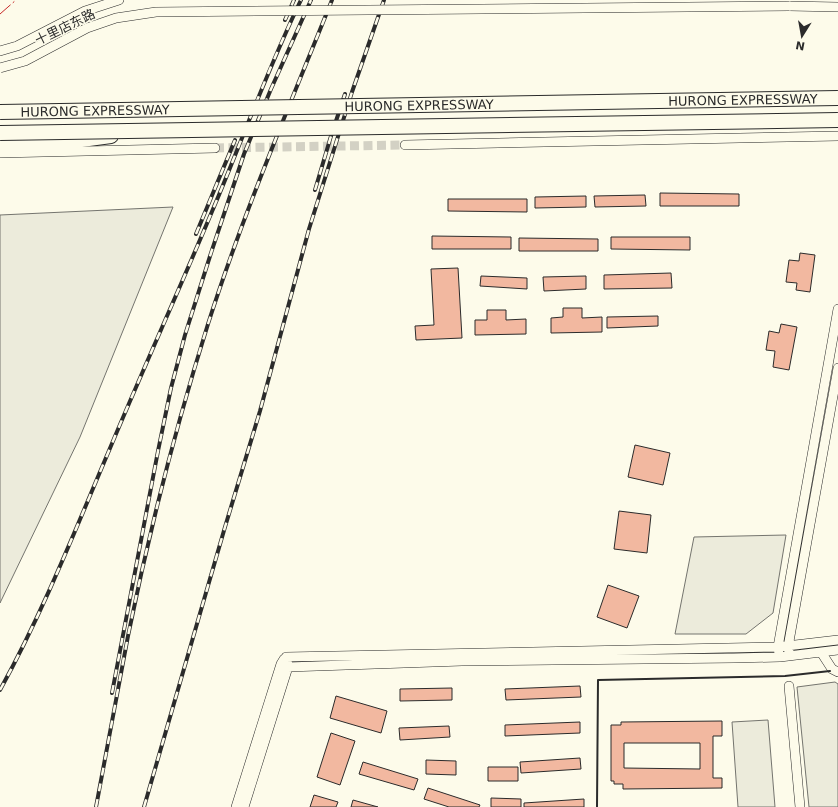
<svg xmlns="http://www.w3.org/2000/svg" width="838" height="807" font-family="'DejaVu Sans','Noto Sans SC',sans-serif">
<rect width="100%" height="100%" fill="#fdfbea"/>
<!-- green -->
<path fill="#ecebdb" stroke="#74746e" d="M173,207L80,437L0,603V215Z
M786,535L773,613L746,634H675L694,537Z
M835,682L838,684V807H809L797,687Z
M768,720L775,807H738L732,722Z"/>
<!-- building -->
<path fill="#f2b8a0" stroke="#2b2b2b" fill-rule="evenodd" d="M660,193L739,194V206H660Z
M645,195L646,206L595,207L594,196Z
M586,196V207L535,208V197Z
M448,199H527V212L448,211Z
M432,236L511,237V249H432Z
M611,237H690V250L611,249Z
M519,238L598,239V251H519Z
M800,253L815,255L810,292L796,290L797,283L786,282L789,260L799,261Z
M458,268L462,338L416,340L415,326L434,325L431,269Z
M671,273L672,288L604,289V275Z
M481,276L527,278V289L480,286Z
M586,276V289L544,291L543,277Z
M563,308H582V318L602,317V332L551,333V318L563,317Z
M487,310H506V320L526,319V334L475,335V320H487Z
M658,316V326L607,328V317Z
M781,324L797,327L789,370L773,367L775,351L766,350L769,331L779,333Z
M635,445L670,453L663,485L628,477Z
M619,511L651,515L647,553L614,549Z
M608,585L639,596L627,628L597,617Z
M580,686L581,697L506,700L505,689Z
M452,688V700L400,701V689Z
M336,696L387,711L381,733L330,718Z
M722,721V736H713V778H722V788L623,789V784H614V781H611V725H621V722ZM624,743H700V769L624,768Z
M580,722V733L505,736V725Z
M449,726L450,737L400,740L399,728Z
M331,733L355,741L340,785L317,777Z
M580,758L581,769L521,773L520,762Z
M426,760L456,761V775L426,774Z
M363,762L418,779L414,790L359,774Z
M488,767H518V781H488Z
M428,788L480,805L479,807H449L424,799Z
M314,795L338,802L336,807H310Z
M491,798L521,799V807H491Z
M584,799V807H524V803Z
M353,800L378,807H351Z"/>
<g fill="none" stroke-linecap="round" stroke-linejoin="round">
<!-- minor-tunnel -->
<path stroke="#d3d1c4" stroke-width="9" stroke-dasharray="9 4.5" stroke-linecap="butt" d="M215,148L405,145"/>
<!-- minor casing -->
<g stroke="#2b2b2b" stroke-width="10">
<path id="minor" d="M789,6L838,7
M0,51L17,46L85,11L119,0
M405,145L838,136
M0,153L215,148
M789,652L788,647L838,368
M821,652L832,669L838,672
M779,653L778,647L838,309
M286,657L778,647L838,640
M281,664L288,667L462,661L734,658L780,657L838,650
M789,686L800,807
M236,807L281,664L284,659
M244,807L288,667L287,661"/>
</g>
<!-- highway casing -->
<g stroke="#2b2b2b" stroke-width="16">
<path id="highway" d="M0,143H59L111,136"/>
</g>
<!-- minor -->
<use href="#minor" stroke="#fdfbea" stroke-width="9"/>
<!-- highway -->
<use href="#highway" stroke="#fdfbea" stroke-width="14"/>
<!-- rail casing -->
<g stroke="#2b2b2b" stroke-width="4">
<path id="rail" d="M285,20L294,0
M315,190L331,136L345,94
M196,234L235,140
M0,690C42,614 74,533 108,453C143,369 181,286 216,202C244,135 269,66 301,0
M112,693L158,451L171,388L185,335L211,253L244,154L271,89L311,0
M96,807C107,750 117,693 128,636C149,532 176,426 208,324C243,214 289,107 332,0
M144,807L225,527L260,411L309,229L352,92L384,0"/>
</g>
<!-- rail -->
<use href="#rail" stroke="#fdfbea" stroke-width="2.5" stroke-dasharray="8" stroke-linecap="butt"/>
<!-- minor-bridge casing -->
<g stroke="#2b2b2b" stroke-width="10" stroke-linecap="butt">
<path id="minor-bridge" d="M0,68L25,61L87,28L116,18L156,12L789,6"/>
</g>
<!-- highway-bridge casing -->
<g stroke="#2b2b2b" stroke-width="16" stroke-linecap="butt">
<g id="highway-bridge">
<path id="s1" d="M0,112L838,98"/>
<path d="M0,133L838,120"/>
</g>
</g>
<!-- minor-bridge -->
<use href="#minor-bridge" stroke="#fdfbea" stroke-width="9"/>
<!-- highway-bridge -->
<use href="#highway-bridge" stroke="#fdfbea" stroke-width="14"/>
<!-- wall -->
<path stroke="#2b2b2b" stroke-width="2" d="M597,807L598,680L785,676L830,671"/>
<!-- power -->
<path stroke="#c62828" stroke-width="1" stroke-dasharray="14 3 2 3" stroke-linecap="butt" d="M0,14L16,0"/>
</g>
<g text-anchor="middle" dominant-baseline="central" stroke-width="3" stroke-linejoin="round" paint-order="stroke">
<!-- street labels -->
<g font-size="13" fill="#2b2b2b" stroke="#fdfbea">
<text transform="translate(65 27) rotate(-26)">十里店东路</text>
<text stroke="none"><textPath href="#s1" startOffset="743">HURONG EXPRESSWAY</textPath></text>
<text stroke="none"><textPath href="#s1" startOffset="419">HURONG EXPRESSWAY</textPath></text>
<text stroke="none"><textPath href="#s1" startOffset="95">HURONG EXPRESSWAY</textPath></text>
</g>
</g>
<!-- north arrow -->
<g transform="translate(802 36) rotate(191)" stroke="#fdfbea" stroke-width="3" paint-order="stroke">
<path d="M0-3L7 15L0 10L-7 15Z" fill="#2b2b2b"/>
<text y="-6" font-size="11" font-weight="bold" text-anchor="middle" fill="#2b2b2b">N</text>
</g>
</svg>
